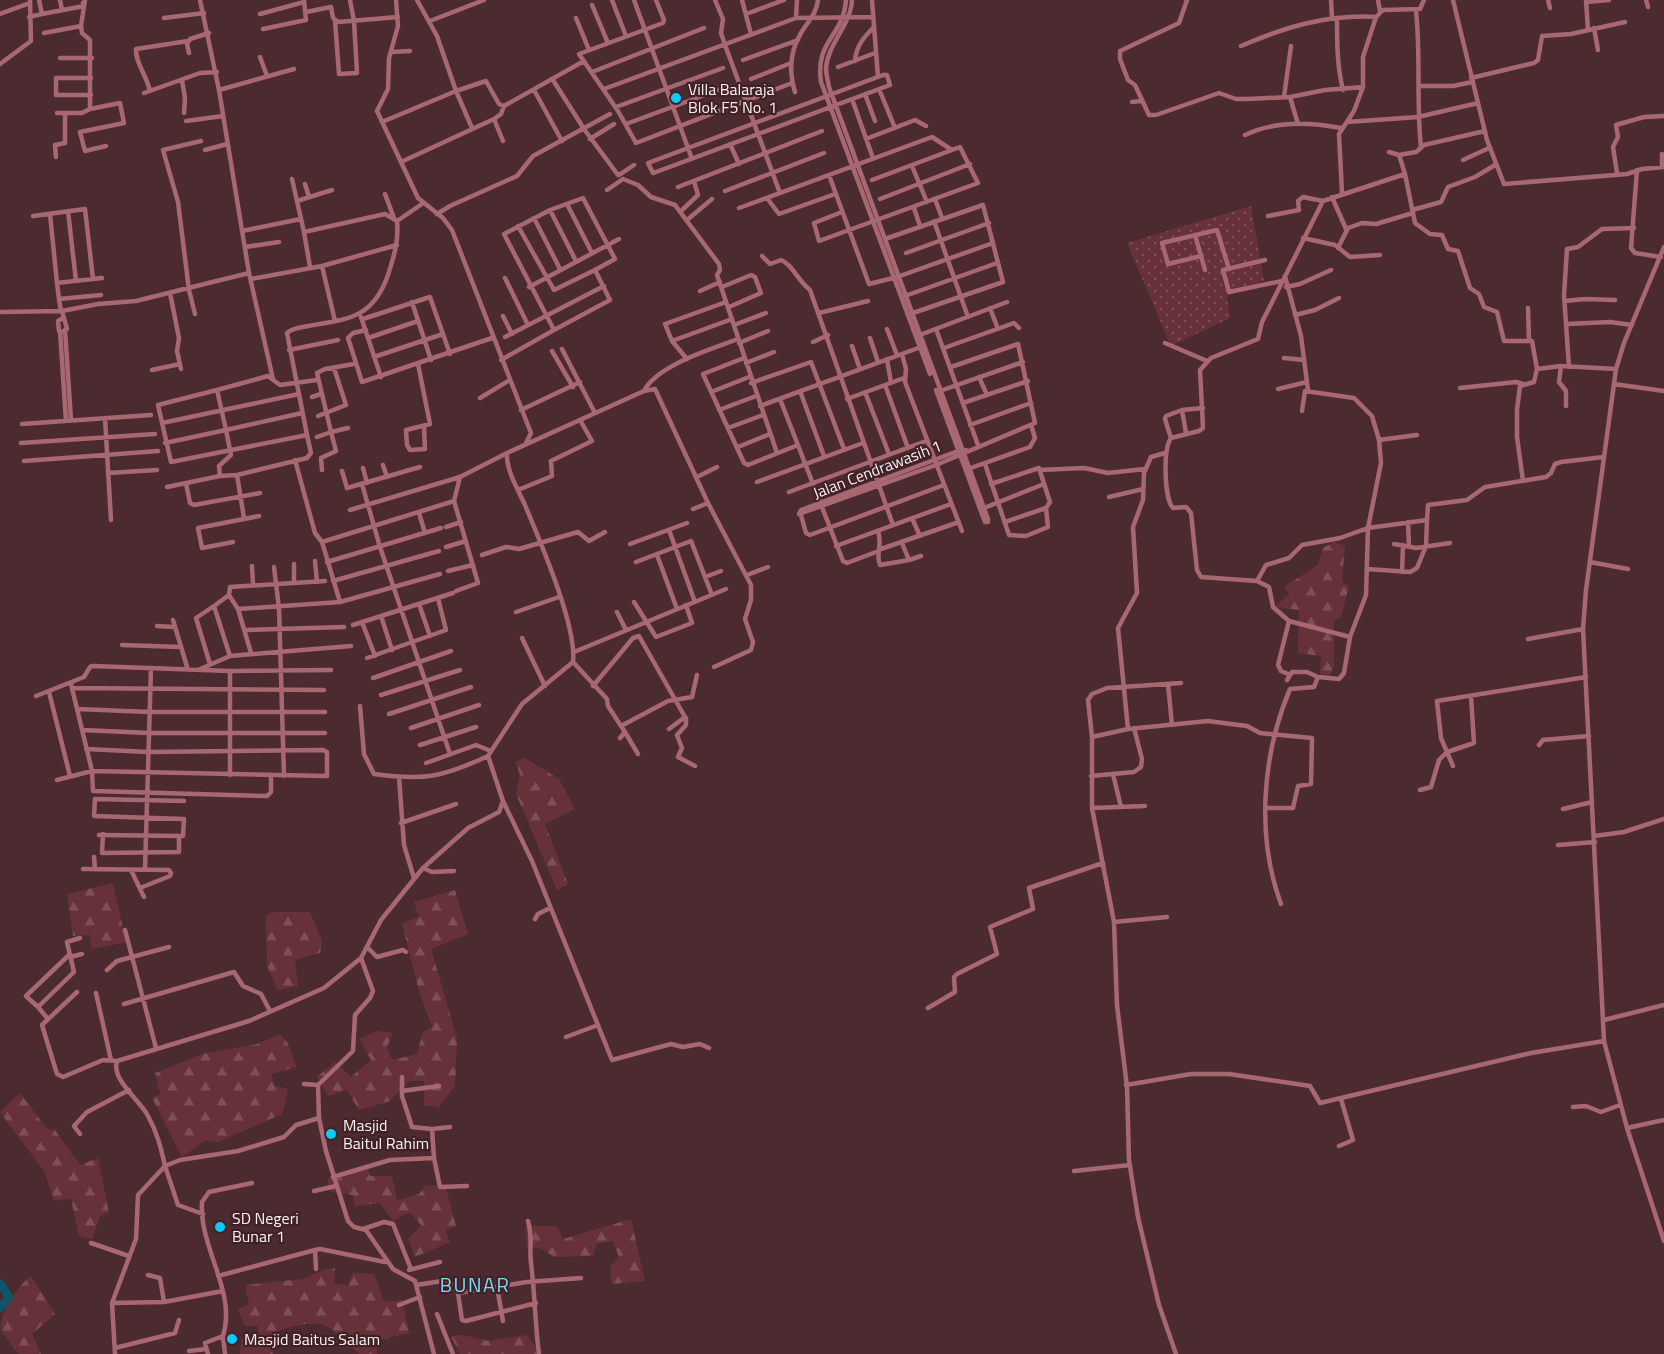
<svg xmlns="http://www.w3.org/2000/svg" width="1664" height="1354" font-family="'Titillium Web',sans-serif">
<defs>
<pattern id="grass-dots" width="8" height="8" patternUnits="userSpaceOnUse" patternTransform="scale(1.5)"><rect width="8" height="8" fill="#67313a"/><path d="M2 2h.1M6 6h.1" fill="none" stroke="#7e4f57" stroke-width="1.8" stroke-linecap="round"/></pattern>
<pattern id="forest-firs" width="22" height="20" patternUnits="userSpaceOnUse" patternTransform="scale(1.5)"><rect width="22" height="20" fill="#67313a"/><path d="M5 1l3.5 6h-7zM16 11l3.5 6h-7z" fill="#7e4f57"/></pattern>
</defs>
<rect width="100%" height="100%" fill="#4c2b30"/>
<!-- grass -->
<path fill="url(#grass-dots)" d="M1251,206L1264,281L1227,296L1230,318L1171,346L1127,243Z"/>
<!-- forest -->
<path fill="url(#forest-firs)" d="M1334,542L1345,546L1342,581L1349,586L1341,617L1334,621V666L1330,676L1320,674L1321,656L1298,653L1299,610L1275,607L1289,594L1284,587L1318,565L1323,548Z
M525,758L559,779L575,809L545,824L568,884L557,890L516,794L520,775L515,762Z
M113,883L126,942L92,949L89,935L73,936L67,894Z
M455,890L468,934L431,949L457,1038L455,1086L439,1107L424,1105V1081H408L390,1101L359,1110L347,1090L328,1096L317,1077L335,1062L351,1077L371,1060L359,1039L377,1031L393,1033L387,1047L392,1060L417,1054L423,1032L432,1027L419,991L402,923L419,917L414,902Z
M274,912H310L322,941L320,953L295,960L298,986L278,990L267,966L266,915Z
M280,1034L287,1042L297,1067L271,1074L275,1086L288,1089L282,1114L218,1142L206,1140L182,1157L152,1098L160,1094L155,1073L202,1054L257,1044Z
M20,1093L47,1129L55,1130L80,1165L98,1158L109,1213L100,1216L92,1239L79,1237L71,1199L54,1201L44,1171L0,1112Z
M367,1166L370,1176H392L397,1200L419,1194L425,1186L445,1185L456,1226L445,1230L450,1242L415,1257L408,1239L421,1225L410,1212L393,1221L380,1203L355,1206L353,1195L331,1192L327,1179Z
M631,1219L645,1281L611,1284V1265L619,1257L613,1241L596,1244L593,1256L554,1257L540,1248H527L525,1226H557L563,1239Z
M335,1268L334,1284L348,1285L353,1273L374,1274L384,1302L402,1300L409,1333L376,1341L377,1354H359C324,1320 324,1318 277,1331L273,1354H240L242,1338H257L258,1326H245L238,1309L249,1304L245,1285L303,1279L323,1270Z
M31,1276L55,1314L32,1334L41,1354H19C13,1347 6,1339 1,1331C0,1310 17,1287 31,1276Z
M462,1335L488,1341L527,1335L534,1344L537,1354H460L451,1336Z"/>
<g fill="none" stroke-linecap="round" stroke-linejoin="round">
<!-- river -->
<path stroke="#0b576c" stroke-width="8" d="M0,1283L9,1297L0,1308"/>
<!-- minor -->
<path stroke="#a86871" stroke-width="4.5" d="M60,0L62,10
M200,0L219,90
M396,0L398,26L389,58L388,89L377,111L418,198L443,218L452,230L531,433L526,443
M417,0L437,36L456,91L486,81L499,104L504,106L584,61
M612,0L626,36
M634,0L692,159
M656,0L664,20L663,23L579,54L618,111L636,143L792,83
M715,0L723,19L721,33L725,45L780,193
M742,0L751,34
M846,0C843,38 815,39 821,82L930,374
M852,0C851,25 828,43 826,68C826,74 828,81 829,87L988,519V522H985
M872,0L878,77
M1187,0L1179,23L1120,51V59L1128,80L1135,85L1149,115H1156L1219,93L1236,99H1248L1290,97L1325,90L1363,87
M1331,0L1332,17
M1378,0L1380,11
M1453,0L1487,140L1504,184L1627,174L1642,169L1664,167
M1548,0L1550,8
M1586,0L1588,30
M1646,0L1648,7
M1586,2L1609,0
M592,5L608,43
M1416,11C1421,57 1416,102 1421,147
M306,12L331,7L333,18L338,22L398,17
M0,14L30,3
M42,14L84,6L83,3
M260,14L304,2
M746,14L784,0
M29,17L42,14L39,0
M164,18L204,13
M576,18L589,50
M796,18L797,0
M1337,18C1337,43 1337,66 1343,90
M335,21L339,74L357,73L354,21L350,0
M430,21L484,0
M1594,28L1598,50
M263,29L306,20L304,0
M44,33L81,26L85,0
M1241,46C1285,27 1328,14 1376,17
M391,52L410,51
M189,53L187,44L190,39L209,33
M260,57L267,76
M60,58H92
M743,60L798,40
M855,61C856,46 864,37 874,27
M0,64L31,41L30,0
M838,67L875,53
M592,72L704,28
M883,75H887L890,85L656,172L653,173L648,163Z
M1471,78L1534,63L1538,60L1542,36L1571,34L1625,22
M751,79L791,63
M182,80L185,98L184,113
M553,80L584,129L618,175
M1420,86H1453L1472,82
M604,89L796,18L873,17
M879,89L895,128
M534,90L562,141
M150,91C147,76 135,62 136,49L188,41
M795,92C789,72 790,51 801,33C808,21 816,15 818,0
M144,93L200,73L217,72
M865,94L875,121
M91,95H56V78H91
M1284,97L1291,46
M1290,97L1298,124
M852,99L873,158
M1132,102L1141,101
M616,107L723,68
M90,109L120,103L124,123L80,132L85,151L106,146
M57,113H82L90,109V40L82,33L81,26
M494,119L503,141
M186,121L223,116
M382,122L456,91L472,128
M1347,122L1418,117L1478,103
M626,124L729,86
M1245,135C1274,121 1310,122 1341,128
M590,139L614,124
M866,139L915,120L926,126
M730,144L739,164
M205,150L227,144
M1389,152L1399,155L1416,152L1424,145L1485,131
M1399,155L1405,174
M56,157L55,145L65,143V113
M1463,160L1489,148
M401,162L494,119L501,114L504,106
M912,166L927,202
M1662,167V154
M1637,170L1631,248L1635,253L1661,257
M1617,173L1613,147L1618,137L1616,125L1644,117L1664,116
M619,175L634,165
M829,175L869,284L897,277L993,243
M292,179L304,232L385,214L397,221
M623,179L638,185L651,197L675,205L719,264L720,270L717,275L777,453
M305,184L309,197
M678,187L822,131
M607,190L623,179
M725,191L824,153
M1342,193L1339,134L1354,111L1363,87V57L1376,17L1383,10L1420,9L1424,0
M385,194L394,218
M1332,197L1346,229
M767,198L779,214L835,194
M880,199L970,164
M935,199L942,218
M297,201L332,190
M567,204L592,253
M739,208L932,137L952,150
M914,208L920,226
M550,210L576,261
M1412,210L1441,202L1448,187L1475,177L1495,165
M68,211L76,281
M680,212L698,195L694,181
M842,212L814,223L819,241L978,183L960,147L872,180
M50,214L57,283
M437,214L450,206L517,176L533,156L610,114
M33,216L85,209L93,279
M1268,216L1299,210L1298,201L1303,197L1323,201
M534,218L560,269
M687,220L712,199
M934,221L968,317
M518,226L554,290L595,270
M242,231L301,219
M304,232L310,267
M1195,235L1205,270
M1303,238L1335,245L1350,257L1380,255
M885,239L983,205L1003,282L913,313
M245,247L279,242
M1664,247L1624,343L1616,369L1586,590L1583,629L1604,1041L1627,1128L1664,1241
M1338,248L1348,228L1362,223L1376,224L1413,213
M906,253L989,223
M762,256L770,264L781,260C792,264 798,281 810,290L893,525
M1201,256L1168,264L1162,243L1217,230L1229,269
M1265,260L1223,270L1229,292L1282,281
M322,266L335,321
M1285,276L1301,336L1308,390
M505,278L528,325
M251,279L322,266L397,245
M529,287L619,239
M722,287L751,275L755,277L761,293L729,307
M1286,287L1300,284L1331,270
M700,291L720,282
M170,293L179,338L177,351L181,369
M905,296L997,263
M59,299L57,283L102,278
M1565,301L1585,299L1615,300
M412,302L431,360
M990,308L998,329
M1528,308L1529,340
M61,311L59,299L101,295
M62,311L67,329L63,332L59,331L58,321L63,318
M0,312L62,311L98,304L136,301L249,273
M819,313L868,301
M195,314L189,290L178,202L163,150L201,141
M1295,315L1315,310L1339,298
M503,316L512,334
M361,317L381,377
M363,319L430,297L450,354
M1567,324L1610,322L1632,325
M734,325L766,313
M887,329L897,355
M936,329L978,445
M65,330L71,420
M366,330L353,333L348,338L362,382L492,338
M60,331L66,421
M917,336L1007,302
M505,337L604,286
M368,338L418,321
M870,338L878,362
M672,341L732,319
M813,342L828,335
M739,343L768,331
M1165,343L1207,361
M852,346L860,369
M944,348L1014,323L1019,328
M562,349L595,413
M289,350L338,340
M552,351L573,387
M902,354L906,369L905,382L962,531
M374,357L443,334
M744,358L703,374L744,463L748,465L798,445
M1284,358L1304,360
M687,359L672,341L665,324L726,302
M887,359L891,383
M501,360L554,330L504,234L550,210L583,198L615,259L595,270L610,300L554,330
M746,363L774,352
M418,364L430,424L406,430L407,445L410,450L425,449L424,427
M1561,366L1559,382L1566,391V406
M951,367L1018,344L1035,423L936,465L799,514L801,510L958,451L966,450
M1569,367L1564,295L1567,249L1578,247L1602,229L1634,228
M152,370L180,364
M979,377L987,395
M273,379L249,273L219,90L294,69
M751,383L811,362L844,449
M1614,384L1664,391
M885,385L908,448
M1460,388L1516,382L1523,384
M1278,389L1307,382
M217,390L268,376L280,385L317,380
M936,390L985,522
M644,391C657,365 712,349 738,339
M800,391L824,456
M711,392L749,377
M865,392L889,454
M937,392L1023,362
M312,397L321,394
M480,398L510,380
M780,399L843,561L847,563L876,552
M847,399L904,378
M963,403L1028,381
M760,406L921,347
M521,410L580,382
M719,410L756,396
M1182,410L1186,433
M302,413L226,430L217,390L158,405L171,462L307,435L287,333C292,328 301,327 308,326C349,319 373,318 388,275C394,256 399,241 397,221L422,204
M318,416L346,405L334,368
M105,418L111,520
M162,423L299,394
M22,424L151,415
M970,425L1031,403
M728,428L763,415
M317,437L331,432L317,373L325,369L354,364
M1171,438L1165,419L1166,416L1182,410L1203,408
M1379,440L1417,435
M21,443L155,434
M165,443L226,430L231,455L219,466L220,476
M738,447L770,434
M1165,453L1151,457L1144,473L1143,500L1133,527L1137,593L1118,628L1128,729L1092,737V808L1114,922L1117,1005L1127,1087L1129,1160L1138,1217L1159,1305L1176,1354
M295,460L315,533L322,542L340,602
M24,461L158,451
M985,464L1009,535L1026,536L1048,527L1046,508L1050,502L1039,468L991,484
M383,465L387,477
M363,468L367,483
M968,469L1030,447L1035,438L1031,425
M322,470L321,458L336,451L331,432L348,428
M1040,470L1084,468L1108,473L1145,469
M342,471L347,488L420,467
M108,473L157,470
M237,475L244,518
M697,477L717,467
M1523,481L1517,437V410L1520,386L1534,382L1537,369
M757,482L863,443
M186,483L190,503L194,505L260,493
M362,484L380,547L450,754
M167,487L220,476L237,475L307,458L311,453L307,435
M518,490L552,476L551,461L592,441L580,420
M789,492L926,441
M1109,497L1143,489
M984,508L1044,484
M693,509L708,503
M350,510L460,477L507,453
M419,513L425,533
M801,515L806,533L810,535L944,485
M912,518L920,536
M1005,522L1046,508
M1408,522L1409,547
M446,527L461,522
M669,530L695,602
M878,531C883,547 875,553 880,565L909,560
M233,542L202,548L198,528L259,516
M322,542L454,501
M902,543L909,560L921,556
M630,544L687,523
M1394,544L1416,548L1450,543
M836,546L951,504
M446,547L466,541
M881,549L959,522
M482,555L506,547L519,549L578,532L589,541L605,532
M657,555L677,609
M315,561L317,582
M327,562L441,528
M636,562L691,541L712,595
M1590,562L1628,569
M252,566L253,584
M274,567L279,608L284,776
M1367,569L1410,572L1417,568L1426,546L1427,520
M448,571L473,565
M1402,572L1403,545
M747,575L768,567
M705,577L721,571
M333,581L439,551
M1257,581L1201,577L1197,570L1191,513L1186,507L1173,508C1164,499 1163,449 1171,438L1199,431L1203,428L1200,370L1211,358L1258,339L1262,322L1323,201L1405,174L1415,223L1430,234L1442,235L1448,249L1458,251L1470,288L1479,294L1484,307L1497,312L1504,341H1532L1537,369L1561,366L1616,369
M294,583V564
M456,591L478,583L454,501L460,477
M634,602L656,637L692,623L686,605
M419,604L430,636
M214,606L229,595
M238,609L340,602L440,574
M516,612L559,597
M617,612L626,630
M381,616L392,650
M173,620L188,670
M362,622L375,656
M353,625L453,593
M157,626L175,627
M245,630L344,627
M1350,637L1289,621L1273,607L1269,587L1257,581L1266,565L1289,558L1302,545L1340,538L1368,528L1427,520L1428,505L1467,500L1485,487L1546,477L1551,473L1555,464L1561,462L1604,457
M522,638L545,686
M1528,639L1583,629
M122,645L181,647
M574,652L726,589
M251,653L238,609L229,595L230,587L325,581
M367,658L446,630L438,598
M573,662L607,699L608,706L621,726
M210,664L196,618L214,606L230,656
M198,670L230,656L351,646
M1288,674L1281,671L1278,665L1289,621
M373,678L451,651
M1287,680L1292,672H1307L1318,677
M71,684L92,771L93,791L267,796L271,792V776
M1168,684L1172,725
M593,686L633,638L639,636L685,717L669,729
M72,688L324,690
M49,692L70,776
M381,695L460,670
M36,696L84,677L90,667L93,666L230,671L331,670
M360,706L364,754L374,774C424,781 443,777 488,756
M77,709L150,712H325
M389,714L471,687
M686,718V725L677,735L682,748L678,757L695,766
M411,728L479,705
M1128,729L1208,721L1247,726L1260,733L1312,738L1311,784L1298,786L1293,808H1266
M82,730L149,733H325
M625,732L638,754
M1092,737L1088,700L1092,694L1107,688L1181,683
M620,738L625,732L621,726L668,701L692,697L697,675
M420,745L476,727
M1539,745L1543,740L1589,736
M426,763L476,745L491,751
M1453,766L1441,738L1437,701L1586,677
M1113,774L1121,807
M230,775V671
M1091,776L1134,772L1141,767L1142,759L1134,728
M399,777L404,845L414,878
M57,780L92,771L327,776V752L323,750L148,752L86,749
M1420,790L1431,787L1439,760L1447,752L1474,743L1471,696
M503,801L532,861L612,1060L671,1044L683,1047L700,1044L709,1048
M1092,808L1145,806
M1563,809L1592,802
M401,823L456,804
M103,834L102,853L179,852V836
M99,835L183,836L184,819L94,816L95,799L184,801
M1594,836L1624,832L1664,819
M1558,845L1595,842
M94,857L95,869
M423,868L432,872L454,871
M83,869L169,870L171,873L170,876L140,888
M131,870L144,897
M145,870L151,669
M1281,904C1256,837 1262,755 1290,689L1314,687L1318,677L1339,679L1344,673L1350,637L1366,595L1368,528L1381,463L1379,440L1372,416L1354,398L1305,391L1302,411
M535,919L538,914L550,908
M1114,922L1167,917
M125,930L156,1048
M367,947L377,957L403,950L406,952
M70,957L82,954
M361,958L373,991L370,998L355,1015L353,1051L318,1085L319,1118L326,1151L348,1221L354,1227L366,1230L393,1269L415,1281L434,1354
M107,970L117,961L169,947
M77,992L42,1025L57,1074L63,1077L103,1060L117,1061
M96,993L111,1060
M124,1004L234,972L243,986L261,994L270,1011
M38,1007L26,996L70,954
M928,1008L955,992L954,977L957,974L997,954L990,927L1033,909L1029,888L1103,863
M48,1019L38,1007L74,972L67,942L80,938
M1604,1020L1664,1005
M566,1037L598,1025
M402,1077V1096L412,1127L432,1129
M304,1084L318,1085
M1126,1085L1191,1074H1229L1310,1086L1320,1103L1531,1053L1604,1041
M402,1091L439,1086
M1573,1107L1586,1106L1601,1112L1620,1105
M1627,1128L1664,1120
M80,1134L74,1126L87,1112L129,1090
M1339,1146L1353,1140L1341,1099
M434,1158L432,1129L450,1127
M1074,1171L1130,1165
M333,1177L390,1160L434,1158L440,1187L467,1186
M314,1191L336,1186
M203,1214L178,1205L165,1166L180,1160L238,1151L284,1137L296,1125L319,1118
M528,1221C533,1239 529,1248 531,1263C535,1294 535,1324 539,1354
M363,1229L384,1222L393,1224L411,1269
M91,1243L129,1256
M316,1269L315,1250L320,1249L385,1262
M409,1270L440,1262
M148,1275L160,1278L164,1302
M218,1276L315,1250
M416,1285L449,1280L458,1293L527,1282L581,1278
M497,1287L503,1321
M458,1293L462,1320L466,1321L536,1303
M112,1303L164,1302L223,1291
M399,1305L420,1297
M437,1314L453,1354
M223,1336L225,1354
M115,1348L175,1333L179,1320
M189,1351L206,1349
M115,1354L112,1303L136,1239L138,1195L165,1166C161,1148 157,1132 148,1116C140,1100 111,1080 117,1061L249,1021L324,988L361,958L381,920L423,868L468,828L499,812L503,801L488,756L522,704L573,662C577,626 540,541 525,505C518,489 506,471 507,453L644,391L655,389L708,503L751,585V600L745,619L753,642L751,650L714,667
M208,1354L205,1343L223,1336C237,1291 199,1249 202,1202L209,1192L252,1183"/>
</g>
<!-- markers -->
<g fill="#0bcafa" stroke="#412126" stroke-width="2">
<circle cx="676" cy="98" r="6"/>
<circle cx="331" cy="1134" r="6"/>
<circle cx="220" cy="1227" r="6"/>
<circle cx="232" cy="1339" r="6"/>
</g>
<g text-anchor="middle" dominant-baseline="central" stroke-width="4.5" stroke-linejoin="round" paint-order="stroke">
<!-- poi labels -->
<g font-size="16" fill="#fdf0f1" stroke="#412126" text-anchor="start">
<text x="688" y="89">Villa Balaraja<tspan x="688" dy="18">Blok F5 No. 1</tspan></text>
<text x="343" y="1125">Masjid<tspan x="343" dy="18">Baitul Rahim</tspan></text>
<text x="232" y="1218">SD Negeri<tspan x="232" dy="18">Bunar 1</tspan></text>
<text x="244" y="1339">Masjid Baitus Salam</text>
</g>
<!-- street labels -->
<g font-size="16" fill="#fdf0f1" stroke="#412126">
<text transform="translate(877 469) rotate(-21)">Jalan Cendrawasih 1</text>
</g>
<!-- quarter labels -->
<g font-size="20" letter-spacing="1.5" fill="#7cdafb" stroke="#412126">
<text x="475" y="1284">BUNAR</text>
</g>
</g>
</svg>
